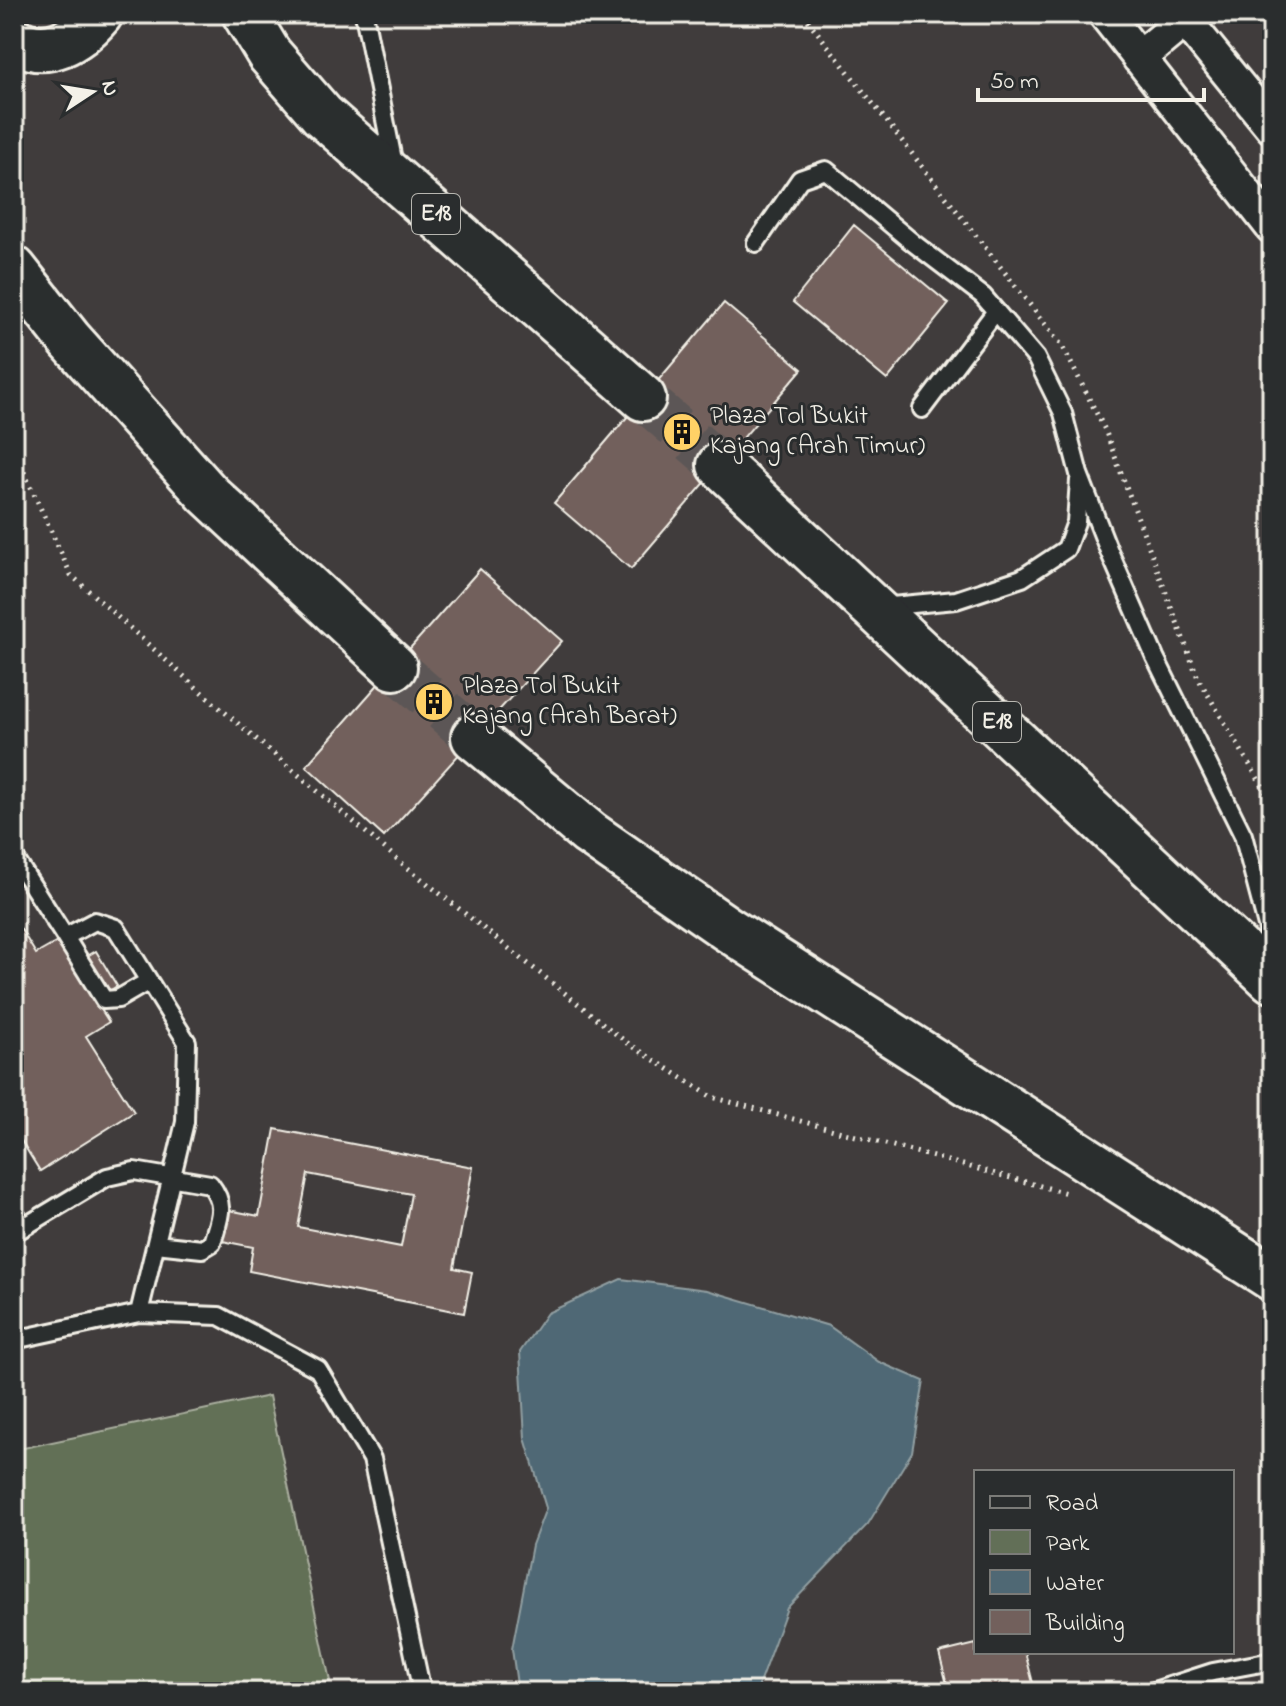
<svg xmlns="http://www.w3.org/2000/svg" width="1286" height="1706" font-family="'Indie Flower',sans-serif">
<rect width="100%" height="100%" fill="#403c3c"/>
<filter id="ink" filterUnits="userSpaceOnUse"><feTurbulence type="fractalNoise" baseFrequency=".0125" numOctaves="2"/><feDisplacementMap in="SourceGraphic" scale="16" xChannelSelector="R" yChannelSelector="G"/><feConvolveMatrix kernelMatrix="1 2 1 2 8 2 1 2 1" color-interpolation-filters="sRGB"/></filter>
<g filter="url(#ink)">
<!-- green -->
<path fill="#626f57" stroke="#abb0a0" stroke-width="2" d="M269,1396L330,1681L279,1692H14V1450Z"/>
<!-- water -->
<path fill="#4f6874" stroke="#919fa2" stroke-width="2" d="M621,1279L707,1290L829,1326L879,1362L924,1381L912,1452L868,1524L787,1608L759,1684L760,1692H518L512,1649L532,1545L546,1508L525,1438L520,1352L547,1313Z"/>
<!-- building -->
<path fill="#72605c" stroke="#f4f1e8" stroke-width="2" fill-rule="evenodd" d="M854,225L949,304L887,380L793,302Z
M724,303L802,369L631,569L554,503Z
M480,569L562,641L384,837L306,766Z
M14,918L36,954L59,941L73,964L96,951L117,986L95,1000L109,1022L86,1036L134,1112L40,1171L14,1129Z
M275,1129L473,1167L454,1268L472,1272L464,1313L249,1271L253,1247L207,1238L213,1207L259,1216ZM308,1174L411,1194L401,1247L298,1227Z
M976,1644V1652H1025L1034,1687L1015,1692H949L939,1653Z"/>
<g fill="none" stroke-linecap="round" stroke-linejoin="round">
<!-- highway-tunnel -->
<path stroke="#5b5756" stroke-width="44" stroke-dasharray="44 22" stroke-linecap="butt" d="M643,398L720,465
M394,667L474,737"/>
<!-- lane casing -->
<g stroke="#f4f1e8" stroke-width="22">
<path id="lane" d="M364,14L394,165
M756,243L800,179L826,170L912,242L983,296L1036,358L1063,413L1079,474L1109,551L1155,657L1243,835L1272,945
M922,409L996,311
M881,607L956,600L1022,578L1066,549L1076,522L1079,480
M14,857L65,937L95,921L116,928L187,1042L185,1122L139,1313
M65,937L104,1000L118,999L149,981
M14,1212L23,1227
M14,1233L107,1177L134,1171L210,1184C227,1206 219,1218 212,1243L202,1249L156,1244
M14,1340L139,1313L219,1316L318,1369L372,1459L422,1692
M1151,1692L1213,1672L1272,1661"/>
</g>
<!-- street casing -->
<g stroke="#f4f1e8" stroke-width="38">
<path id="street" d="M1105,14L1272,227
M1185,20L1272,127
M1139,58L1192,14"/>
</g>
<!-- highway casing -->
<g stroke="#f4f1e8" stroke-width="50">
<path id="highway" d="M245,14L269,54L322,115L643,398
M14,40C47,60 78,40 100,14
M14,269L70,340L208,494L394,667
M720,465L1272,980
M474,737L589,833L726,928L1272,1278"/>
</g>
<!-- path -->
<path stroke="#f4f1e8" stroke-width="5" stroke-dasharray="2 6" stroke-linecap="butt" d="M803,14L1063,347L1105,430L1198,678L1272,802
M14,450L71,575L207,697L403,864L626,1042L712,1097L1070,1194"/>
<!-- lane -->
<use href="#lane" stroke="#2a2d2e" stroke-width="16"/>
<!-- street -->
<use href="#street" stroke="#2a2d2e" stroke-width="32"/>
<!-- highway -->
<use href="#highway" stroke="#2a2d2e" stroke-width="44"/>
</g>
</g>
<!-- icons -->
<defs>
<g id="building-disc" transform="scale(2)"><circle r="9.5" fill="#ffd166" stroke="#2a2d2e"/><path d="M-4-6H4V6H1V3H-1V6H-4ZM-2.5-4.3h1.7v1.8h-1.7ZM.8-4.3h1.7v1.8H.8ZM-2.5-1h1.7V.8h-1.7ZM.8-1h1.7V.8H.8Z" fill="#111"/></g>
</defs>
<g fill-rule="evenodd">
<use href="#building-disc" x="682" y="432"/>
<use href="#building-disc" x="434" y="702"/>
</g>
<g text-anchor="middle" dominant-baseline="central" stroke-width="6" stroke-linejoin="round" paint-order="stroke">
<!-- shield labels -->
<g fill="#2a2d2e" stroke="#b7b6b0" stroke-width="2">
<rect x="412" y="194" width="48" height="40" rx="6"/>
<rect x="973" y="702" width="48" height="40" rx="6"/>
</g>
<g font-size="24" font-weight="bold" fill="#f4f1e8">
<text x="436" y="214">E18</text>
<text x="997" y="722">E18</text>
</g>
<!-- poi labels -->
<g font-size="26" fill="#f4f1e8" stroke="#2a2d2e" text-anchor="start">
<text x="710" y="417">Plaza Tol Bukit<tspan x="710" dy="30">Kajang (Arah Timur)</tspan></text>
<text x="462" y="687">Plaza Tol Bukit<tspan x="462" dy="30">Kajang (Arah Barat)</tspan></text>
</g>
</g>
<!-- margin -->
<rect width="1286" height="1706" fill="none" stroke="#2a2d2e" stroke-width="48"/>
<rect x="24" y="24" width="1238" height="1658" fill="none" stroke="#f4f1e8" stroke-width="3" filter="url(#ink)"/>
<!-- legend -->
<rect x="974" y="1470" width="260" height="184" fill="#2a2d2e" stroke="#7b7b78" stroke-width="2"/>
<rect x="990" y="1496" width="40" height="12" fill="#2a2d2e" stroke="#7b7b78" stroke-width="2"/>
<text x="1046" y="1510" font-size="24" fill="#f4f1e8">Road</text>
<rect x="990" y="1530" width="40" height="24" fill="#626f57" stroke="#7b7b78" stroke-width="2"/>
<text x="1046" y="1550" font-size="24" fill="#f4f1e8">Park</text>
<rect x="990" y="1570" width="40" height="24" fill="#4f6874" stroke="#7b7b78" stroke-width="2"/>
<text x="1046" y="1590" font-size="24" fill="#f4f1e8">Water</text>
<rect x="990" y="1610" width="40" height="24" fill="#72605c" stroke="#7b7b78" stroke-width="2"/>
<text x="1046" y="1630" font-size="24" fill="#f4f1e8">Building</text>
<!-- north arrow -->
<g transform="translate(92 92) rotate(78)" stroke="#2a2d2e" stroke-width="6" paint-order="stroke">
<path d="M0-6L14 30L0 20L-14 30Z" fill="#f4f1e8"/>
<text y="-12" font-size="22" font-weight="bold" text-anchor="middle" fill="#f4f1e8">N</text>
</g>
<!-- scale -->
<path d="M978 88v12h226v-12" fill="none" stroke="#f4f1e8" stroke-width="4"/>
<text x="990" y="88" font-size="24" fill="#f4f1e8" stroke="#2a2d2e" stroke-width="6" paint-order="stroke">50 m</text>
</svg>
